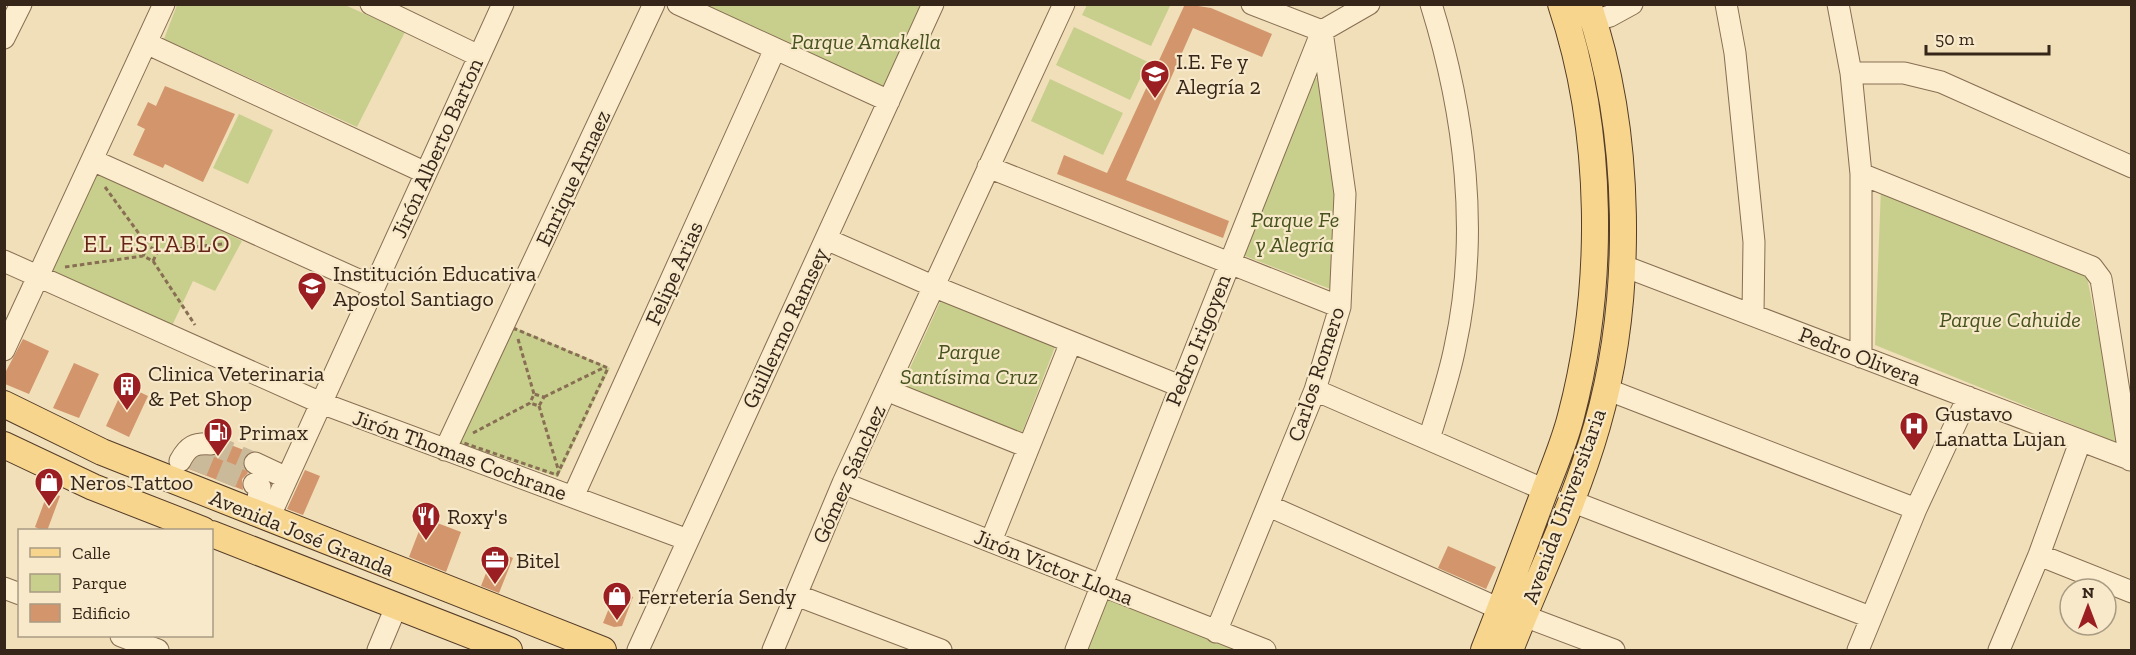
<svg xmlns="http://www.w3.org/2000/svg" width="2136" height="655" font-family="'Zilla Slab',serif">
<rect width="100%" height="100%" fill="#f0dfb9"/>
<!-- green -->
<path fill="#c8cf8d" d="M1166,4L1170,6L1151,46L1082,15L1087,5Z
M177,5H345L405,32L357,127L164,39Z
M704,5H922L886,87L877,88Z
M1074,27L1148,62L1130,100L1056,65Z
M1313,73L1323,88L1338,175L1333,290L1245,256L1243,250Z
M1050,79L1123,113L1103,155L1031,121Z
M239,114L273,130L248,184L213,168Z
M102,173L242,241L215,291L193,281L171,328L55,275L52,270L94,176Z
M1881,188L2085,267L2120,444L1875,345Z
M941,300L1055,347L1021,435L900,390Z
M511,326L610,368L558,477L455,442Z
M1106,593L1257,650H1083Z"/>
<!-- building -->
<path fill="#d2956c" d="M1185,4L1211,8L1272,34L1262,57L1193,28L1126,180L1229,221L1223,238L1057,174L1064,155L1107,173Z
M165,86L235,114L203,182L165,164L163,168L133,155L145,129L137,125L148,102L156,106Z
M23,339L49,351L29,394L5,384V373Z
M74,363L99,374L79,418L53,408Z
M125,385L148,396L129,437L106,426Z
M223,442L249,452L242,464L248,473L242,479L243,490L189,469L198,458L218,455L222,450Z
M305,470L320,476L303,515L287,509Z
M48,492L60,496L47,531H44L35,527Z
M424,518L461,532L446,572L409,557Z
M1448,546L1496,567L1486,589L1438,568Z
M495,550L513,558L499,593L481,586Z
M616,591L633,597L622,626L614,627L603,623Z"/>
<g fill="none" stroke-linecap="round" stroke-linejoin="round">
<!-- minor-tunnel -->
<path stroke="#cbba99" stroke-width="21" stroke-dasharray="21 10" stroke-linecap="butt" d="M211,444L255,463
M191,458L254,484"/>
<!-- minor casing -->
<g stroke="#886e53" stroke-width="23">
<path id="minor" d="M371,4L479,56
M678,4L889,101
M1252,4L1322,31L1369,4
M1726,4L1735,53L1754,242L1753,314
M1838,4L1851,73L1861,174V357
M1594,21L1610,16L1632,4
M4,38L21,4
M146,43L426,173
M1851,73H1904L1941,82L2132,167
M92,160L374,287
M988,167L1340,307
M1861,174L2092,267L2101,279L2130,460
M826,239L935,287L1180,386
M4,261L321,403L688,540
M1621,265L2132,460
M4,350L164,4
M1606,389L1916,509
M1315,390L1545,490
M896,394L1028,447
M1429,439C1438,409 1449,378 1455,347C1480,234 1465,113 1431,4
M445,450L654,4
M180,461C188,446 194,443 211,444
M255,463L287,478
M843,483L1265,650
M254,484L260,487L255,515
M573,497L775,49
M1571,501L1870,617
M1269,506L1500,609
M268,520L503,4
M991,541L1071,342
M2039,555L2132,592
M4,588L20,594
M796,595L941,650
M1524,616L1614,650
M1216,632L1315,390L1340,307L1345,194L1322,31
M121,636L158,650
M378,650L396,607
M638,650L933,4
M773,650L843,483L1064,4
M1076,650L1322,31
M1858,650L1916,509L1968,397
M1999,650L2039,555L2080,442"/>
</g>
<!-- major casing -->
<g stroke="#543c28" stroke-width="28">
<path id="major" d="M4,404L102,452L603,650
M4,445L93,487L203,530
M212,534L509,650
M1484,650C1504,600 1523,549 1542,498C1552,471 1564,444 1571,416C1605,287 1604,132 1561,4
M1510,650C1539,576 1575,503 1597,426C1634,297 1632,131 1588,4"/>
</g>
<!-- path -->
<path stroke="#886e53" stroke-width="3" stroke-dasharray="4.5 3" stroke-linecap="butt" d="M105,187L148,246
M158,251L231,243
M153,261L195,325
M65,267L143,256L153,261L158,251L148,246L143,256
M513,328L608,368L557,475L458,441Z
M518,339L534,394
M544,397L605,367
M539,406L559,472
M473,433L530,403L534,394L544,397L539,406L530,403"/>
<!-- minor -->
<use href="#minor" stroke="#fbedcd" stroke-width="21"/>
<!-- major -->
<use href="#major" stroke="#f8d58d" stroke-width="26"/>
</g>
<!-- icons -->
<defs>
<g id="school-pin" transform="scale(1.5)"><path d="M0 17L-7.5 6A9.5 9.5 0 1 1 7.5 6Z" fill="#9b1f22" stroke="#f7e9c9"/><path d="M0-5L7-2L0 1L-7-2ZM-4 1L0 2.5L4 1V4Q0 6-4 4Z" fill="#fff"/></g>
<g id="building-pin" transform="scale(1.5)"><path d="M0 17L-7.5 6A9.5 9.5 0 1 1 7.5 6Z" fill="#9b1f22" stroke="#f7e9c9"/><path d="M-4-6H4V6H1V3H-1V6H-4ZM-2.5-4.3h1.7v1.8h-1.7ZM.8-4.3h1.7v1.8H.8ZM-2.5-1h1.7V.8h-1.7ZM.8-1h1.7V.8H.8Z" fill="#fff"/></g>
<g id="hospital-pin" transform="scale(1.5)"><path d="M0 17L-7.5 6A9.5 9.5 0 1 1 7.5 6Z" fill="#9b1f22" stroke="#f7e9c9"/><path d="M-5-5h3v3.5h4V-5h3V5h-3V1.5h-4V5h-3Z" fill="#fff"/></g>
<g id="fuel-pin" transform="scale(1.5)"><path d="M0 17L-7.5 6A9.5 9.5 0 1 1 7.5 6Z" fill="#9b1f22" stroke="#f7e9c9"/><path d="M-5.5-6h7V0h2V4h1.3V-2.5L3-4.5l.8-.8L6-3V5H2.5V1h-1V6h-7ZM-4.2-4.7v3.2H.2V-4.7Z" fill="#fff"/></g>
<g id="shop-pin" transform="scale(1.5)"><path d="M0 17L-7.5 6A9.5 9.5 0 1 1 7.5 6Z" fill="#9b1f22" stroke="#f7e9c9"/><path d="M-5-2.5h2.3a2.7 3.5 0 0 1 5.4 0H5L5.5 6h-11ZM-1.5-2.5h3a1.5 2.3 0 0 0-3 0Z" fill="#fff"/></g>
<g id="restaurant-pin" transform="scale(1.5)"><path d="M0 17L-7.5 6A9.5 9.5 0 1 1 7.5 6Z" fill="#9b1f22" stroke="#f7e9c9"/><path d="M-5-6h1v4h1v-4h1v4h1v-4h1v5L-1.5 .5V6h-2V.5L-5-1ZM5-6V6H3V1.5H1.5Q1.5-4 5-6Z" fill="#fff"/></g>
<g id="office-pin" transform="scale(1.5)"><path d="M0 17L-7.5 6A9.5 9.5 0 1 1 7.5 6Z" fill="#9b1f22" stroke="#f7e9c9"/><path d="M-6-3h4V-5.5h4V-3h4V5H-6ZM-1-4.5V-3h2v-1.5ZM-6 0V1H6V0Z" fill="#fff"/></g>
</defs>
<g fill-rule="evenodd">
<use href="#school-pin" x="1155" y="74"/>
<use href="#school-pin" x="312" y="286"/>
<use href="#building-pin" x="127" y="386"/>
<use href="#hospital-pin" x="1914" y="426"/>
<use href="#fuel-pin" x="218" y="432"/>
<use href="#shop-pin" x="49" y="482"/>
<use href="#restaurant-pin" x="426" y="516"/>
<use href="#office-pin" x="495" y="560"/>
<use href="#shop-pin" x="617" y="596"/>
</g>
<g text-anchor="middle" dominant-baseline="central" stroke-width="4.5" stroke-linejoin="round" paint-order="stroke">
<!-- park labels -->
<g font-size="22" font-style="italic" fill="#47531e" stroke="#f7e9c9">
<text x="866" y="41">Parque Amakella</text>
<text x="1295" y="219">Parque Fe<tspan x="1295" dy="25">y Alegría</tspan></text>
<text x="2010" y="319">Parque Cahuide</text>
<text x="969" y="351">Parque<tspan x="969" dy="25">Santísima Cruz</tspan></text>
</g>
<!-- poi labels -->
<g font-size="22" fill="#352619" stroke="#f7e9c9" text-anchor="start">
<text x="1176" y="61">I.E. Fe y<tspan x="1176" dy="25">Alegría 2</tspan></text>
<text x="333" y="273">Institución Educativa<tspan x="333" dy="25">Apostol Santiago</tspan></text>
<text x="148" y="373">Clinica Veterinaria<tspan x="148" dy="25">&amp; Pet Shop</tspan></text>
<text x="1935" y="413">Gustavo<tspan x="1935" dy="25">Lanatta Lujan</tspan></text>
<text x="239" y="432">Primax</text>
<text x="70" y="482">Neros Tattoo</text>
<text x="447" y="516">Roxy's</text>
<text x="516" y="560">Bitel</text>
<text x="638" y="596">Ferretería Sendy</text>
</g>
<!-- street labels -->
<g font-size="22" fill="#352619" stroke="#f7e9c9">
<text transform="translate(437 148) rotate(-66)">Jirón Alberto Barton</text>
<text transform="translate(573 178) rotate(-65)">Enrique Arnaez</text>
<text transform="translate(674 273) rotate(-66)">Felipe Arias</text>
<text transform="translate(785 328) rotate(-65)">Guillermo Ramsey</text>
<text transform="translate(1198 340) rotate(-68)">Pedro Irigoyen</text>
<text transform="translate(1860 356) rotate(21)">Pedro Olivera</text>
<text transform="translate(1316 374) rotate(-72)">Carlos Romero</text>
<text transform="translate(460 455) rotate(20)">Jirón Thomas Cochrane</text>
<text transform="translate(849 474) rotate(-66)">Gómez Sánchez</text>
<text transform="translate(1564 506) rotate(-70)">Avenida Universitaria</text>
<text transform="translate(302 533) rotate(22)">Avenida José Granda</text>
<text transform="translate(1054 567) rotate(22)">Jirón Víctor Llona</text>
</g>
<!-- neighbourhood labels -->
<g font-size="24" letter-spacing="1.5" fill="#652516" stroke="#f7e9c9">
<text x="157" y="243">EL ESTABLO</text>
</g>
</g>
<!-- border -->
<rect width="2136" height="655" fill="none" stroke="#352619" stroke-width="12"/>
<!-- legend -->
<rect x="18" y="529" width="195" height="108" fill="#f7e9c9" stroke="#a99b83" stroke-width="1.5"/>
<rect x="30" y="548" width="30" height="9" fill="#f8d58d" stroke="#a99b83" stroke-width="1.5"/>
<text x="72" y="559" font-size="18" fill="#352619">Calle</text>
<rect x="30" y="574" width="30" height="18" fill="#c8cf8d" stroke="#a99b83" stroke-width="1.5"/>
<text x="72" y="589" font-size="18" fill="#352619">Parque</text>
<rect x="30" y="604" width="30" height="18" fill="#d2956c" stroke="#a99b83" stroke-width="1.5"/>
<text x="72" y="619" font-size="18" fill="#352619">Edificio</text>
<!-- north arrow -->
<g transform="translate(2088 607)"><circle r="28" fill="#f7e9c9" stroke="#a99b83" stroke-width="1.5"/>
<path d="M0-4.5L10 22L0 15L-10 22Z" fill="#9b1f22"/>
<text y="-9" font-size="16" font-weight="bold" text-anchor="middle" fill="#352619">N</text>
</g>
<!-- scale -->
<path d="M1926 45v9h123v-9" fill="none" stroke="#352619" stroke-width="3"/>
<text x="1935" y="45" font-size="18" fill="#352619" stroke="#f7e9c9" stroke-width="4.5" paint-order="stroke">50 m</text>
</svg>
